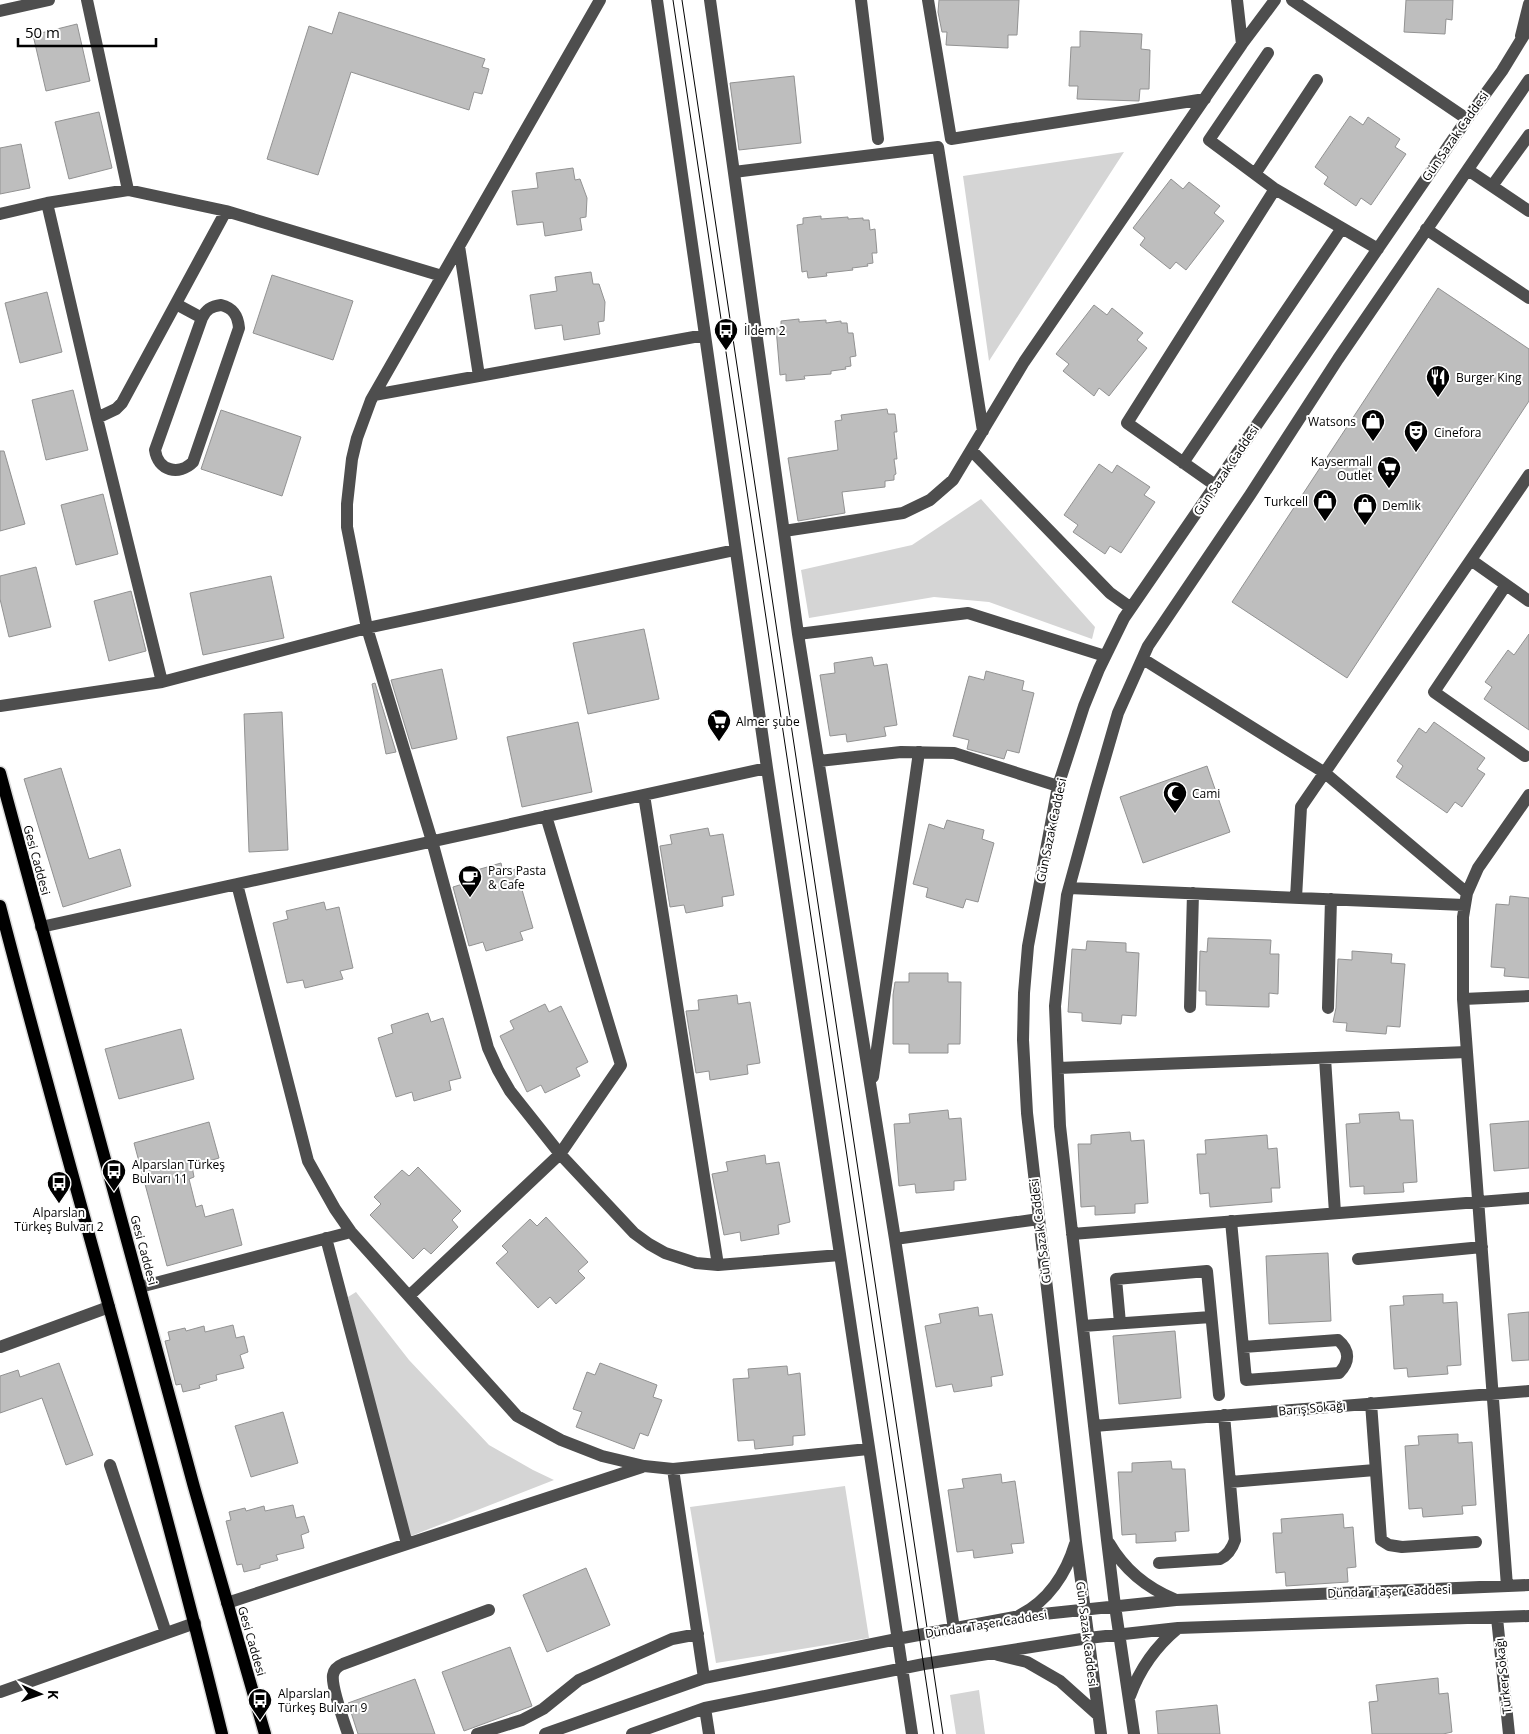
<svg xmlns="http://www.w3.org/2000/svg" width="1529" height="1734" font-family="'Open Sans',sans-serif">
<rect width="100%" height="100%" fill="#fff"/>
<!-- green -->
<path fill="#d5d5d5" d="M1124,152L989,361L963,176Z
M981,499L1095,627L1092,639L989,602L934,597L809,618L801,570L912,545Z
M356,1292L409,1360L489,1445L533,1470L554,1480L406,1538L348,1297Z
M845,1486L869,1638L716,1663L690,1507Z
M979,1690L985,1734H956L950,1695Z"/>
<!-- building -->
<path fill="#bebebe" stroke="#929292" d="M939,0H1019L1017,35H1008V48L946,45L947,32H942L938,12Z
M1406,0H1453L1452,20L1446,19L1445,34L1404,32Z
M339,12L485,59L482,67L489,69L482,94L474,92L469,110L351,72L318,175L267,159L309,26L332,34Z
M77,24L90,81L46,91L33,35Z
M1080,31L1142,34L1141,49L1150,50L1149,89H1140L1139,101L1077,99L1078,86H1069L1071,47H1080Z
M794,76L801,143L739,150L730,83Z
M99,112L112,168L69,179L55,122Z
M1350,116L1363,125L1368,117L1400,139L1395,147L1406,154L1371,205L1361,198L1356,206L1324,184L1328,177L1315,167Z
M21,144L30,188L0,194V148Z
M573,168L575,180L580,179L587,198L586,217L580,218L582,230L545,236L543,222L517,225L512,191L538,188L536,173Z
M1171,179L1183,189L1189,182L1220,206L1214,213L1224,221L1186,270L1176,262L1170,269L1140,245L1145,238L1133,228Z
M821,216V219L848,217V219L863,218V220H869L870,230L875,229L877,253H872L873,263L867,264L868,266L852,268L853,270L826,273L827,276L808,278L807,271L802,272L797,225L803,224V218Z
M591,272L593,284H599L605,302L604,321L598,322L600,334L564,340L562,325L535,329L530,295L557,291L555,277Z
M272,275L353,301L333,360L253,333Z
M1438,288L1529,349V401L1347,678L1232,602Z
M47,292L62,352L20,363L5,303Z
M1094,305L1107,315L1112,308L1143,333L1137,340L1147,348L1109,396L1099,388L1094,396L1063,371L1069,364L1056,354Z
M799,319V322L826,320V323L841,321V323H847L848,333H853L856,356L850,357L851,366L845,367L846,369L831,371V374L804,376L805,379L786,381V374L780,375L776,328H781V321Z
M73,390L88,450L46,460L32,400Z
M887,409L888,414H895L897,432H894L897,459H894L896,474L894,475V480L885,481V487L842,492L845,513L798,521L788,458L838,450L835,421L842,420L841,415Z
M221,410L301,437L282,496L201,469Z
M0,451H4L25,524L0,531Z
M1099,464L1112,473L1117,465L1150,487L1144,495L1155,502L1121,553L1110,546L1105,554L1073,532L1078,525L1064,515Z
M103,494L118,554L76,565L61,505Z
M36,567L51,627L9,637L0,599V576Z
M271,576L284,638L203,655L190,593Z
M131,591L146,651L109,661L94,601Z
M644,629L659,699L588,714L573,643Z
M1529,634V730L1484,699L1492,687L1485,682L1508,650L1514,655Z
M872,657L874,666L887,664L897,725L884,727L886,736L847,742L846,734L830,736L820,675L835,673L834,663Z
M442,669L457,739L412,749L391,680Z
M986,671L1024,681L1022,690L1034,693L1019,753L1007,750L1004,759L967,749L969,740L953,736L969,676L984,680Z
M375,683L396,752L386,754L372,684Z
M282,712L288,850L249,852L244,714Z
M578,722L592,792L522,807L507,737Z
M1434,722L1485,758L1477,769L1485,774L1462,807L1455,802L1447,813L1396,777L1403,766L1397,761L1419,728L1426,733Z
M1207,766L1230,832L1143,863L1120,797Z
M61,768L89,859L120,849L131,886L63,907L24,779Z
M947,820L984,830L982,839L994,843L978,902L966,899L963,908L926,897L928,888L913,884L929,824L944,829Z
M708,828L710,836L723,834L734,895L722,897L723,906L686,913L684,905L670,907L660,846L672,844L670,835Z
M501,863L503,872L516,869L533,928L520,932L523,940L486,951L483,942L469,946L453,887L466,883L463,874Z
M1510,896L1529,898V978L1504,976L1505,968L1491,967L1496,904L1509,905Z
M324,902L326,910L339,907L353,968L340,971L343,979L305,988L303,980L287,983L273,923L288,919L286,911Z
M1208,938L1271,940L1270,954H1279L1278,994L1269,993V1007L1206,1005V991H1199L1200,951L1207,952Z
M1087,941L1126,943V952L1139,953L1136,1016L1122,1015L1121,1024L1082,1021V1013L1068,1012L1072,949L1086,950Z
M1352,951L1392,954L1391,963L1405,964L1400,1027L1387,1026L1386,1034L1346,1031L1347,1023L1333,1022L1336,1008L1338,959L1352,960Z
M909,973H948V982H961L960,1044H948V1053H909V1044H893V995L895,982H909Z
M737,995L738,1004L750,1002L760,1063L747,1065L748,1074L710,1080L709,1071L696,1073L686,1011L699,1010L698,1000Z
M545,1004L549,1012L561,1006L588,1062L576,1068L580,1076L545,1093L541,1085L527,1092L500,1036L514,1029L510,1021Z
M428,1013L431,1022L443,1018L461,1078L449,1081L451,1090L414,1101L412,1092L396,1097L378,1038L393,1033L391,1025Z
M181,1029L194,1079L119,1099L105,1049Z
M948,1110L949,1119L961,1118L966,1180L954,1181V1190L916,1193L915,1184L899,1186L894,1124L910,1123L909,1114Z
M1399,1112L1400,1120H1413L1417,1182L1403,1183L1404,1192L1364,1194V1186L1350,1187L1346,1124L1360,1123L1359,1114Z
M1529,1121V1168L1494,1171L1490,1124Z
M209,1122L219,1158L192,1166L194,1177L189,1179L196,1207L202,1205L205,1217L233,1209L242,1245L167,1266L134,1143Z
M1130,1132L1131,1141L1144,1140L1148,1203L1135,1204V1213L1095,1215V1206L1081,1207L1078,1144H1091V1135Z
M1267,1135L1268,1149L1277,1148L1280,1188H1271L1272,1202L1210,1207L1209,1193L1200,1194L1197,1154H1206L1205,1140Z
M765,1155L766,1164L779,1162L790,1222L778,1225L779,1234L741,1241L740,1232L724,1235L712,1174L728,1171L726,1162Z
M418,1167L461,1211L452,1220L458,1227L431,1254L424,1248L413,1259L370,1215L381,1204L374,1197L402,1170L409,1176Z
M546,1217L588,1262L578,1271L585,1278L556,1304L550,1297L538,1308L496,1263L508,1252L502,1246L530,1219L537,1226Z
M1328,1253L1331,1321L1269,1324L1266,1256Z
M1443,1294V1303L1457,1302L1461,1365L1447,1366L1448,1374L1408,1377L1407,1368L1394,1369L1390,1306L1404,1305L1403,1296Z
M978,1307L979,1316L992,1314L1003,1375L991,1377L992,1386L954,1392L952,1384L936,1387L925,1326L941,1323L939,1314Z
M1529,1312V1360L1512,1361L1508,1314Z
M233,1325L236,1338L244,1336L248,1352L240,1355L244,1368L216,1375L217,1380L199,1385L200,1388L183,1392L181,1384L176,1385L165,1341L170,1340L168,1332L185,1328L186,1331L204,1326L205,1332Z
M1175,1331L1181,1398L1119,1404L1113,1336Z
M59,1363L93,1455L66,1465L42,1398L0,1413V1376L18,1370L20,1377Z
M600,1363L657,1385L653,1397L662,1400L648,1436L640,1433L634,1449L576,1427L582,1412L573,1409L587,1372L595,1375Z
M787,1366L788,1375L800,1373L805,1435L793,1436V1445L755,1449L754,1440L738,1441L733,1379L749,1378L748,1369Z
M283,1412L298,1463L251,1477L235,1426Z
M1458,1434V1443L1472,1442L1476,1505L1462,1506L1463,1514L1423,1517L1422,1508L1409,1509L1405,1446L1419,1445L1418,1436Z
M1171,1461L1172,1469H1185L1189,1531L1175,1532L1176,1541L1136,1543V1534L1122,1535L1118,1472H1132V1463Z
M1001,1474L1002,1483L1015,1481L1024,1543L1011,1544L1013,1553L974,1558L973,1550L957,1552L948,1490L964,1488L962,1479Z
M293,1505L296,1518L304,1516L309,1532L301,1535L304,1548L276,1555L278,1560L260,1565V1568L244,1572L242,1564L237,1565L226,1521L231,1520L229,1512L245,1508L246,1511L264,1506L265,1511Z
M1343,1514L1344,1528L1353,1527L1356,1567L1347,1568L1348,1582L1286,1586L1285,1572L1276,1573L1273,1533H1282L1281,1519Z
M586,1568L610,1625L547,1652L523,1595Z
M510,1647L532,1706L464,1731L442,1672Z
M1438,1678L1439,1694L1448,1693L1452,1732L1443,1734H1372L1369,1702L1378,1701L1376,1685Z
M415,1679L435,1734H358L348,1703Z
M1217,1705L1220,1734H1158L1156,1711Z"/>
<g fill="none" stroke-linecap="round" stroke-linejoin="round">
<!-- major casing -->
<g stroke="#dbdbdb" stroke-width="15">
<path id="major" d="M0,773L194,1487L265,1734
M0,906C72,1183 154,1456 222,1734"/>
</g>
<!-- minor -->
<path stroke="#4e4e4e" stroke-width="12" d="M600,0L371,400L357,438L352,459L347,504V527L367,628L432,841L488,1048L498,1070L510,1091L560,1154L634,1233L649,1244L665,1253L696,1263L718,1265L840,1255
M657,0L767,768L912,1734
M710,0L798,634L895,1239L954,1629
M861,0L878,139
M928,0L951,139L1205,99
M1237,0L1242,44
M1292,0L1467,119
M0,11L49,0
M1521,36L1529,4
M1468,170L1529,211
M734,172L938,147L983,431
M1255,174L1317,80
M1492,186L1529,135
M1275,189L1378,249
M128,190L226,211L442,276
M47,203L97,418L162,682
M0,214L47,203L128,190L87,0
M1426,229L1529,298
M459,246L479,376
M176,304L202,318
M221,305C233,308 238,315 239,328L193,462C179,476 158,471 155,450L202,318C206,309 212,306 221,305Z
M374,395L705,335
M97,418L116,409L122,403L226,211
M971,450L1110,593L1131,608
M1183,463L1342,228
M1215,485L1127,423L1275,189L1209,140L1268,53
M784,531L903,513L930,500L953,480L1024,362L1242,44L1275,0
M1471,560L1529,601
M1506,585L1434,692L1525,756
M798,634L968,613L1105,656
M1143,659L1325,773L1467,893
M0,706L162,682L367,628L735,550
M819,761L901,752L954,753L1058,786
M644,795L718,1265
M237,884L308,1161L335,1209L351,1232L517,1416L561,1440L602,1456L644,1466L673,1469L868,1449
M1069,888L1464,905
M1296,898L1301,807L1529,475
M41,927L767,768
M1463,999L1529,996
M1190,1007L1193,893
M1328,1008L1331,899
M1325,1058L1335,1213
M1058,1068L1467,1052
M873,1077L919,752
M1231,1221L1246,1380L1339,1373C1350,1362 1350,1350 1338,1340L1243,1347
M1072,1234L1529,1198
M326,1238L407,1544
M895,1239L1039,1219
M1358,1259L1482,1247
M140,1287L351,1232
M409,1296L560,1154L621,1065L546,816
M1120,1323L1116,1279L1207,1271L1219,1395
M1083,1326L1211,1317
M0,1347L109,1307
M1371,1403L1381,1540L1389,1545L1402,1547L1476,1542
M1094,1426L1529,1391
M110,1465L166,1633
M673,1469L704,1678
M1230,1482L1375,1470
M1109,1543C1124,1569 1145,1587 1174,1599
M1159,1563L1220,1559C1228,1555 1232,1549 1235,1540L1224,1415
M1507,1586L1463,999V917L1467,893L1478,868L1529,795
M227,1603L642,1467
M1020,1615C1048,1601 1066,1574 1075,1544
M1497,1618L1509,1734
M998,1655L1027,1662L1060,1681L1098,1715
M0,1692L195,1623
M1130,1696C1140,1668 1155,1647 1178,1628
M705,1708L709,1734
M348,1734C344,1722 331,1686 333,1675C334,1669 338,1666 343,1664L489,1610
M477,1734L522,1720L543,1709L579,1680L672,1639L698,1634
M545,1734L704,1678L897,1639L1015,1617L1176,1600L1529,1585
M632,1734L705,1708L924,1664L1088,1638L1178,1628L1529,1616
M1101,1734L1076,1542L1027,1113L1023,1040L1024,993L1028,946L1058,786L1084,706L1099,669L1124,618L1467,119L1502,71L1529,27
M1134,1734L1115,1606L1107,1540L1060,1126L1055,1006L1067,895L1096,789L1118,713L1148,646L1250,495L1338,359L1529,80"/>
<!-- major -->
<use href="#major" stroke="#000" stroke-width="12"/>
<!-- tram -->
<path stroke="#000" stroke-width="1" d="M673,0L934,1734
M682,0L943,1734"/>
</g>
<!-- icons -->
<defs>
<g id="bus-pin" transform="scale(1.25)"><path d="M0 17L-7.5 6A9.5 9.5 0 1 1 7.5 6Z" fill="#000" stroke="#fff"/><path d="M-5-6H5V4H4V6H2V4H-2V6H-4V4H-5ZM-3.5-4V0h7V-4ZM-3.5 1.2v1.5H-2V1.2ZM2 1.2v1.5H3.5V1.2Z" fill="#fff"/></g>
<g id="restaurant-pin" transform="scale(1.25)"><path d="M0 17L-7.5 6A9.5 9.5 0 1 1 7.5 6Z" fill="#000" stroke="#fff"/><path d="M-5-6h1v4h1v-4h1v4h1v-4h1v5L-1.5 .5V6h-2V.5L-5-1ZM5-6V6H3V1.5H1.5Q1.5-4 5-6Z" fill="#fff"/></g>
<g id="shop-pin" transform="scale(1.25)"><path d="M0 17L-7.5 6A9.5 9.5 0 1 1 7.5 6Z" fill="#000" stroke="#fff"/><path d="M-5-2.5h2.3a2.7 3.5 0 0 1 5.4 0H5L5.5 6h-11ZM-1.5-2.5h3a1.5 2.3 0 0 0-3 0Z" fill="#fff"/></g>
<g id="theatre-pin" transform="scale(1.25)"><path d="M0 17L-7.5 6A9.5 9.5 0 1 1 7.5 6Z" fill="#000" stroke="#fff"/><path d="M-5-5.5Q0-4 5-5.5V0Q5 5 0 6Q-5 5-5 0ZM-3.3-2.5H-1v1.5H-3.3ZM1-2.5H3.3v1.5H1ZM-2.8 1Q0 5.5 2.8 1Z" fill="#fff"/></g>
<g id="supermarket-pin" transform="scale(1.25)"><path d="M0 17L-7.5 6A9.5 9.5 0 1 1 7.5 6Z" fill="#000" stroke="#fff"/><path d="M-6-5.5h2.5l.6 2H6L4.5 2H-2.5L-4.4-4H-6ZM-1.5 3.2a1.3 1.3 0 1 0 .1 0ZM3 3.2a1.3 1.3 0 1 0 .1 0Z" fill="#fff"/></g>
<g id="mosque-pin" transform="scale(1.25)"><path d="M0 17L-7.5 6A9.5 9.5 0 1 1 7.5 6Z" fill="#000" stroke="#fff"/><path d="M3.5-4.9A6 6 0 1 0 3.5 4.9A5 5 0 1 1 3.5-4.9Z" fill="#fff"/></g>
<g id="cafe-pin" transform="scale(1.25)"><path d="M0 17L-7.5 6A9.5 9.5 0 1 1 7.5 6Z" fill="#000" stroke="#fff"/><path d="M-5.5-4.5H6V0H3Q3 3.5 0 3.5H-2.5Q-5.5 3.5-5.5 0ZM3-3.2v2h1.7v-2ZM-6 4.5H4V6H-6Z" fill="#fff"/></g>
</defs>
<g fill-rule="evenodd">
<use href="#bus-pin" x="726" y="330"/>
<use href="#restaurant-pin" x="1438" y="377"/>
<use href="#shop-pin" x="1373" y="421"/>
<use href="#theatre-pin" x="1416" y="432"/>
<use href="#supermarket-pin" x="1389" y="468"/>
<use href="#shop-pin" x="1325" y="501"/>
<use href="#shop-pin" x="1365" y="505"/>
<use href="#supermarket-pin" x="719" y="721"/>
<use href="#mosque-pin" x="1175" y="793"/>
<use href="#cafe-pin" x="470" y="877"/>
<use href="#bus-pin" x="114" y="1171"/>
<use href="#bus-pin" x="59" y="1183"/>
<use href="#bus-pin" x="260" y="1700"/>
</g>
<g text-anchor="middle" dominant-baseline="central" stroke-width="4" stroke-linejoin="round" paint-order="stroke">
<!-- street labels -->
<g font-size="12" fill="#000" stroke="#fff">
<text transform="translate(1455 136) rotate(-55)">Gün Sazak Caddesi</text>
<text transform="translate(1226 470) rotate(-56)">Gün Sazak Caddesi</text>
<text transform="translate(1051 830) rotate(-78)">Gün Sazak Caddesi</text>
<text transform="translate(37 860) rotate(75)">Gesi Caddesi</text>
<text transform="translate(1040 1231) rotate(-97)">Gün Sazak Caddesi</text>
<text transform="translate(144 1250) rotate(75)">Gesi Caddesi</text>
<text transform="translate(1312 1408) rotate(-5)">Barış Sokağı</text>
<text transform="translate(1389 1591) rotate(-2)">Dündar Taşer Caddesi</text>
<text transform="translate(986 1624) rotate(-9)">Dündar Taşer Caddesi</text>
<text transform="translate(1087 1634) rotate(83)">Gün Sazak Caddesi</text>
<text transform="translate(252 1641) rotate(74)">Gesi Caddesi</text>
<text transform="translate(1503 1676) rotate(-96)">Türker Sokağı</text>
</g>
<!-- poi labels -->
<g font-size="12" fill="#000" stroke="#fff" text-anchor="start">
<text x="744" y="330">İldem 2</text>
<text x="1456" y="377">Burger King</text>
<text x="1356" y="421" text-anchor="end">Watsons</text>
<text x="1434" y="432">Cinefora</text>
<text x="1372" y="461" text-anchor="end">Kaysermall<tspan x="1372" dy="14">Outlet</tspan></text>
<text x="1308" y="501" text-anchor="end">Turkcell</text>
<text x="1382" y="505">Demlik</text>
<text x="736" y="721">Almer şube</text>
<text x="1192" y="793">Cami</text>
<text x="488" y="870">Pars Pasta<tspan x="488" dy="14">&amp; Cafe</tspan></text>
<text x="132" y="1164">Alparslan Türkeş<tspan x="132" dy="14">Bulvarı 11</tspan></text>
<text x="59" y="1212" text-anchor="middle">Alparslan<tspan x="59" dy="14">Türkeş Bulvarı 2</tspan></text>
<text x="278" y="1693">Alparslan<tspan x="278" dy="14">Türkeş Bulvarı 9</tspan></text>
</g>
</g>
<!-- north arrow -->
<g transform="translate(40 1694) rotate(92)" stroke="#ffffff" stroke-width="4" paint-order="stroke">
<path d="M0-4L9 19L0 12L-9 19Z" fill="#000000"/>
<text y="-8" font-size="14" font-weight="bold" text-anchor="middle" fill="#000000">K</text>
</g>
<!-- scale -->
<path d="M18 38v8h138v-8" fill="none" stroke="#000000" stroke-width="2.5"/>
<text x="25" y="38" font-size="15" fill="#000000" stroke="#ffffff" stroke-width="4" paint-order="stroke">50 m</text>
</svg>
